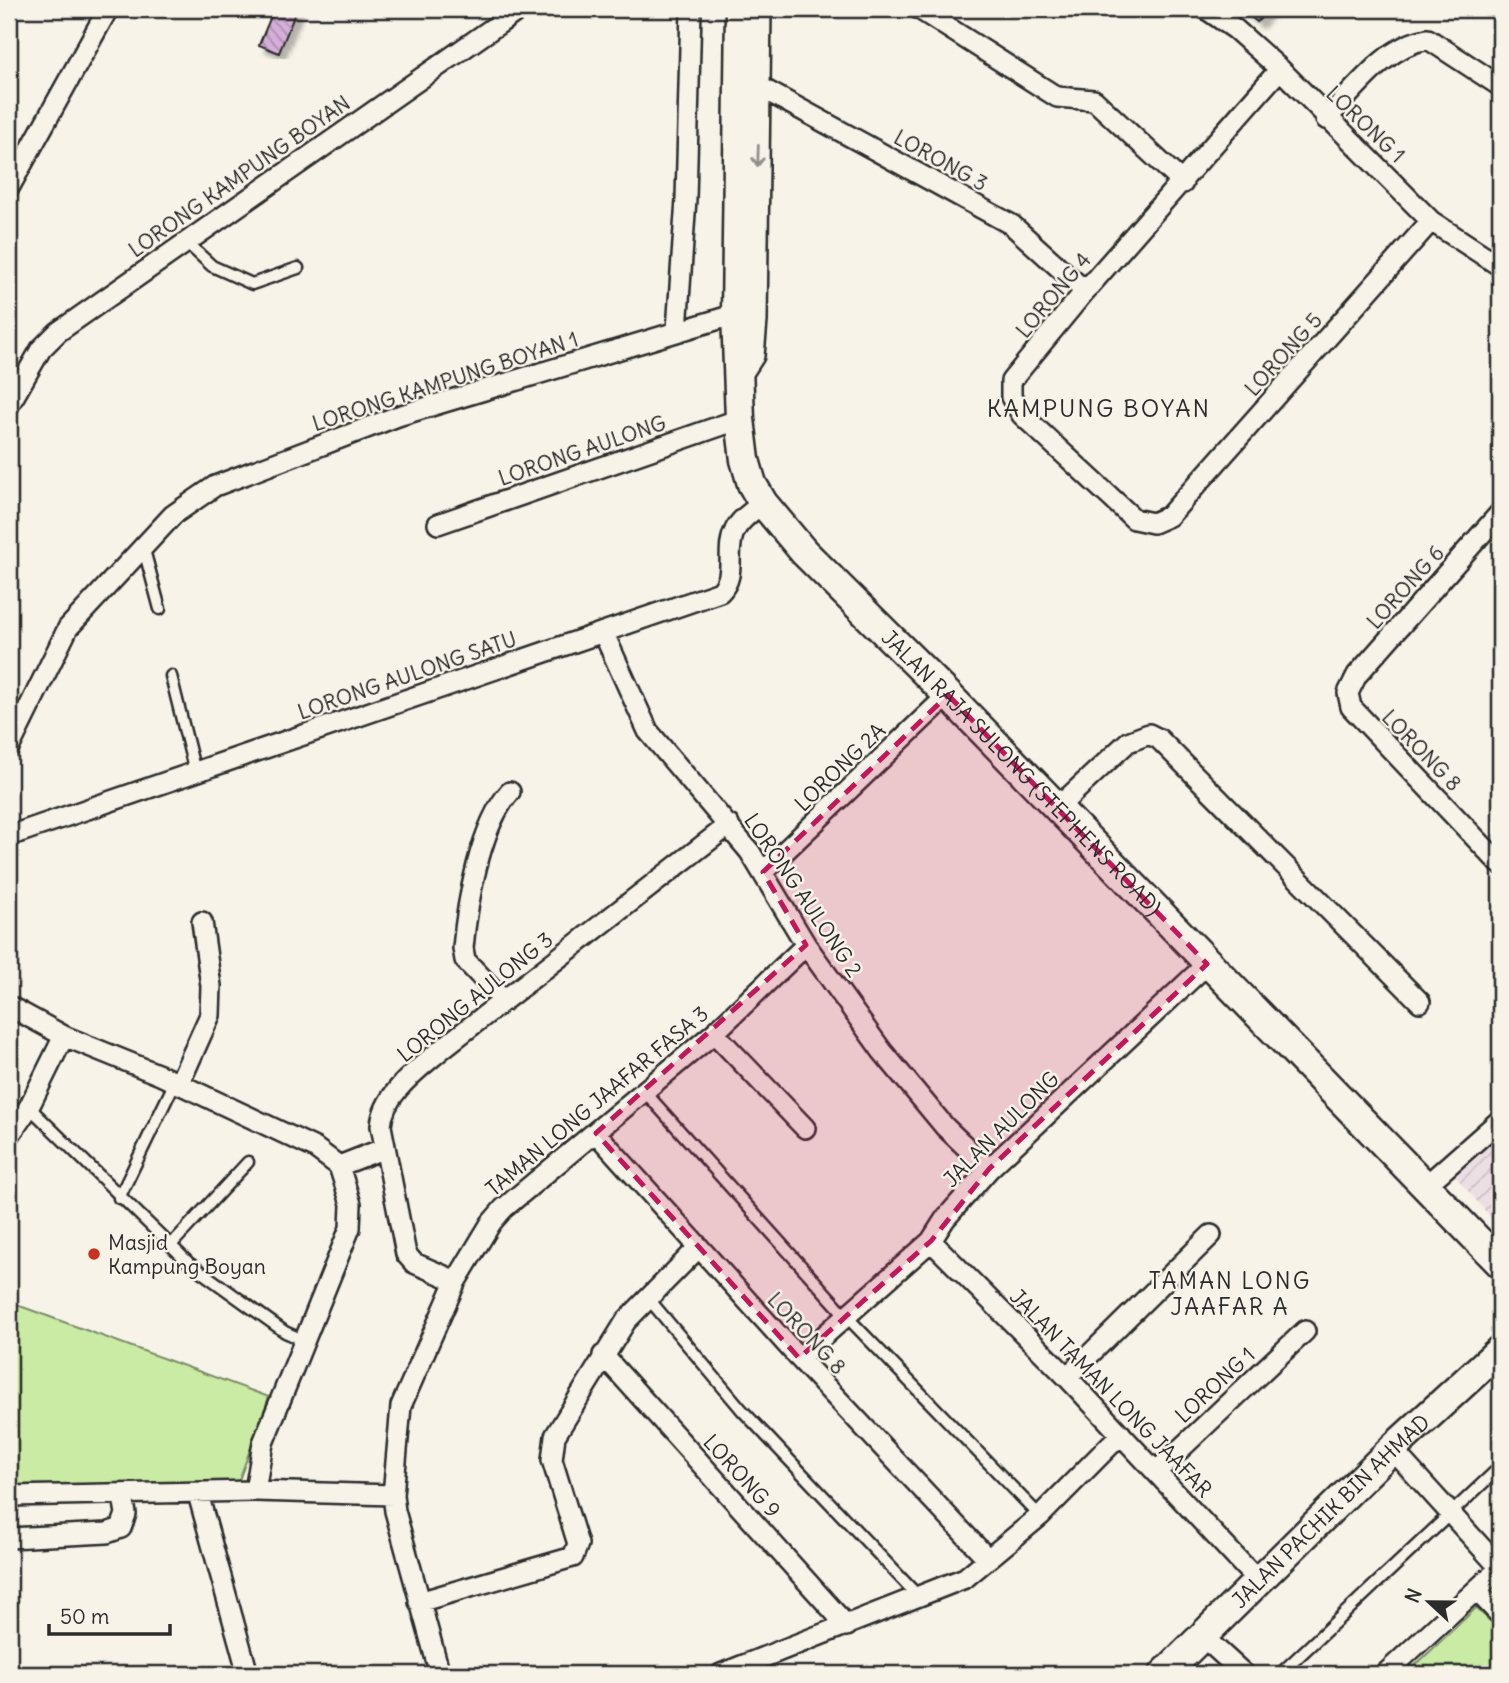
<svg xmlns="http://www.w3.org/2000/svg" width="1509" height="1683" font-family="Delius,sans-serif">
<defs>
<pattern id="industrial-furrows" width="10" height="10" patternUnits="userSpaceOnUse" patternTransform="scale(1.75)"><rect width="10" height="10" fill="#ecdfe4"/><path d="M-1 1l2-2M0 10L10 0M9 11l2-2" fill="none" stroke="#cbc0c4"/></pattern>
<pattern id="building-back-hatch" width="6" height="6" patternUnits="userSpaceOnUse" patternTransform="scale(1.75)"><rect width="6" height="6" fill="#d4afd9"/><path d="M-1 5l2 2M0 0l6 6M5-1l2 2" fill="none" stroke="#ac8fb0"/></pattern>
<filter id="shadow"><feDropShadow dx="6" dy="6" stdDeviation="2" flood-color="#0004"/></filter>
</defs>
<rect width="100%" height="100%" fill="#f7f3e8"/>
<filter id="ink" filterUnits="userSpaceOnUse"><feTurbulence type="fractalNoise" baseFrequency=".0143" numOctaves="2"/><feDisplacementMap in="SourceGraphic" scale="14" xChannelSelector="R" yChannelSelector="G"/><feConvolveMatrix kernelMatrix="1 2 1 2 8 2 1 2 1" color-interpolation-filters="sRGB"/></filter>
<g filter="url(#ink)">
<!-- industrial -->
<path fill="url(#industrial-furrows)" d="M1500,1136V1228L1455,1176Z"/>
<!-- park -->
<path fill="#c9eba4" stroke="#7a8b68" stroke-width="2" d="M9,1302L269,1397L238,1483L9,1485Z
M1476,1608L1500,1630V1674H1406Z"/>
<!-- building -->
<path fill="url(#building-back-hatch)" stroke="#2b2b2b" stroke-width="2" filter="url(#shadow)" d="M274,9H297L279,53L259,45Z
M1242,9H1269L1257,22Z"/>
<g fill="none" stroke-linecap="round" stroke-linejoin="round">
<!-- lane casing -->
<g stroke="#2b2b2b" stroke-width="15">
<path id="lane" d="M186,242L212,266L252,284L298,268
M143,546L160,609
M171,676L195,772
M645,1092L847,1317L1040,1516
M29,1107L189,1263L285,1332L305,1341
M119,1198L175,1082
M171,1245L248,1162
M648,1298L742,1410L918,1596
M1280,1674L1500,1467"/>
</g>
<!-- street casing -->
<g stroke="#2b2b2b" stroke-width="24">
<path id="street" d="M919,9L1057,97L1094,100L1183,183
M1206,9L1235,29L1280,69L1431,221L1500,266
M1280,69L1085,291L1011,381V397L1022,415L1134,519L1153,523L1169,516L1431,221
M760,87L1012,225L1085,291
M1326,119C1355,90 1386,45 1428,39L1500,86
M9,188L108,9
M677,330L686,199L691,9
M739,379L754,356L757,321L761,9
M9,405L41,349L58,332L520,9
M1500,513L1357,675L1348,693L1351,707L1500,864
M438,524L740,419
M603,632L648,731L750,852L806,945L882,1051L945,1127L989,1169
M9,748L68,628L173,515L215,486L398,416L736,314
M1057,808L1128,742L1149,734L1159,739L1420,1002
M9,836L720,592C738,574 724,551 735,530C741,518 753,511 763,503
M763,872L948,695
M504,1001L465,960L463,948C467,904 480,825 510,792
M9,1006L64,1036L160,1075L315,1148L339,1166L351,1204L350,1228L263,1443L255,1491
M714,1033L805,1128
M179,1084L210,1015L211,986L202,922
M596,1133L799,1358L988,1559
M9,1136L29,1107L64,1036
M339,1166L385,1148
M1423,1188L1500,1120
M931,1241L1067,1377L1256,1579
M456,1281L414,1263L406,1254L381,1126C383,1093 420,1068 443,1048L729,825
M603,1355L847,1626
M799,1358L931,1241L945,1219L989,1169L1207,964
M1067,1377L1211,1235
M1392,1449L1500,1568
M1156,1472L1305,1331
M198,1494L248,1674
M9,1496L255,1491L393,1495
M9,1538L107,1533L121,1528L126,1514L123,1496
M1477,1591L1500,1615
M419,1602L573,1557L578,1544L552,1460L555,1436L626,1321L698,1248
M1201,1635L1244,1674
M440,1674L395,1511L393,1495L401,1406L456,1281L491,1223L504,1208L714,1033L806,945
M721,1674L965,1578L1040,1516L1121,1434
M1385,1674L1500,1568"/>
</g>
<!-- secondary casing -->
<g stroke="#2b2b2b" stroke-width="33">
<g id="secondary">
<path id="s1" d="M740,9L736,314L740,419L745,460L752,484L763,503L804,552L948,695L1500,1263"/>
<path id="s2" d="M1164,1674L1392,1449L1500,1350"/>
</g>
</g>
<!-- lane -->
<use href="#lane" stroke="#f7f3e8" stroke-width="10"/>
<!-- street -->
<use href="#street" stroke="#f7f3e8" stroke-width="19"/>
<!-- secondary -->
<use href="#secondary" stroke="#f7f3e8" stroke-width="28"/>
</g>
<!-- one-way arrows -->
<defs><path id="oneway-shaft" d="M-6 0H5M1.5-3L5.5 0L1.5 3" fill="none" stroke-width="1.6" stroke-linecap="round" stroke-linejoin="round" transform="scale(1.75)"/></defs>
<use stroke="#918f8a" href="#oneway-shaft" transform="translate(758 156) rotate(92)"/>
</g>
<!-- marked area -->
<path fill="#c2185b" fill-opacity="0.2" stroke="#c2185b" stroke-width="5" stroke-dasharray="14 9" stroke-linejoin="round" d="M948,695L1207,964L989,1169L931,1241L799,1358L596,1133L806,945L763,872Z"/>
<!-- markers -->
<circle fill="#c8321e" stroke="#f7f3e8" stroke-width="2.5" cx="94" cy="1254" r="7"/>
<g text-anchor="middle" dominant-baseline="central" stroke-width="5" stroke-linejoin="round" paint-order="stroke">
<!-- street labels -->
<g font-size="21" fill="#2b2b2b" stroke="#f7f3e8">
<text transform="translate(1366 124) rotate(44)">LORONG 1</text>
<text transform="translate(941 160) rotate(29)">LORONG 3</text>
<text transform="translate(239 176) rotate(-35)">LORONG KAMPUNG BOYAN</text>
<text transform="translate(1053 295) rotate(-50)">LORONG 4</text>
<text transform="translate(1283 354) rotate(-48)">LORONG 5</text>
<text transform="translate(445 381) rotate(-18)">LORONG KAMPUNG BOYAN 1</text>
<text transform="translate(582 450) rotate(-19)">LORONG AULONG</text>
<text transform="translate(1405 587) rotate(-48)">LORONG 6</text>
<text transform="translate(407 675) rotate(-19)">LORONG AULONG SATU</text>
<text transform="translate(1422 750) rotate(46)">LORONG 8</text>
<text transform="translate(840 767) rotate(-44)">LORONG 2A</text>
<text stroke="none"><textPath href="#s1" startOffset="872">JALAN RAJA SULONG (STEPHENS ROAD)</textPath></text>
<text transform="translate(803 895) rotate(56)">LORONG AULONG 2</text>
<text transform="translate(475 997) rotate(-39)">LORONG AULONG 3</text>
<text transform="translate(597 1101) rotate(-40)">TAMAN LONG JAAFAR FASA 3</text>
<text transform="translate(1001 1129) rotate(-45)">JALAN AULONG</text>
<text transform="translate(807 1333) rotate(47)">LORONG 8</text>
<text transform="translate(1215 1385) rotate(-43)">LORONG 1</text>
<text transform="translate(1111 1393) rotate(46)">JALAN TAMAN LONG JAAFAR</text>
<text transform="translate(742 1476) rotate(48)">LORONG 9</text>
<text stroke="none"><textPath href="#s2" startOffset="233">JALAN PACHIK BIN AHMAD</textPath></text>
</g>
<!-- poi labels -->
<g font-size="21" fill="#2b2b2b" stroke="#f7f3e8" text-anchor="start">
<text x="108" y="1242">Masjid<tspan x="108" dy="24">Kampung Boyan</tspan></text>
</g>
<!-- neighbourhood labels -->
<g font-size="23" letter-spacing="2" fill="#2b2b2b" stroke="#f7f3e8">
<text x="1230" y="1280">TAMAN LONG<tspan x="1230" dy="26">JAAFAR A</tspan></text>
</g>
<!-- quarter labels -->
<g font-size="24" letter-spacing="2" fill="#2b2b2b" stroke="#f7f3e8">
<text x="1099" y="408">KAMPUNG BOYAN</text>
</g>
</g>
<!-- margin -->
<rect width="1509" height="1683" fill="none" stroke="#f7f3e8" stroke-width="35"/>
<rect x="18" y="18" width="1474" height="1648" fill="none" stroke="#2b2b2b" stroke-width="2.5" filter="url(#ink)"/>
<!-- north arrow -->
<g transform="translate(1429 1602) rotate(292)" stroke="#f7f3e8" stroke-width="5" paint-order="stroke">
<path d="M0-5L12 26L0 18L-12 26Z" fill="#2b2b2b"/>
<text y="-10" font-size="19" font-weight="bold" text-anchor="middle" fill="#2b2b2b">N</text>
</g>
<!-- scale -->
<path d="M49 1624v10h121v-10" fill="none" stroke="#2b2b2b" stroke-width="3.5"/>
<text x="60" y="1624" font-size="21" fill="#2b2b2b" stroke="#f7f3e8" stroke-width="5" paint-order="stroke">50 m</text>
</svg>
